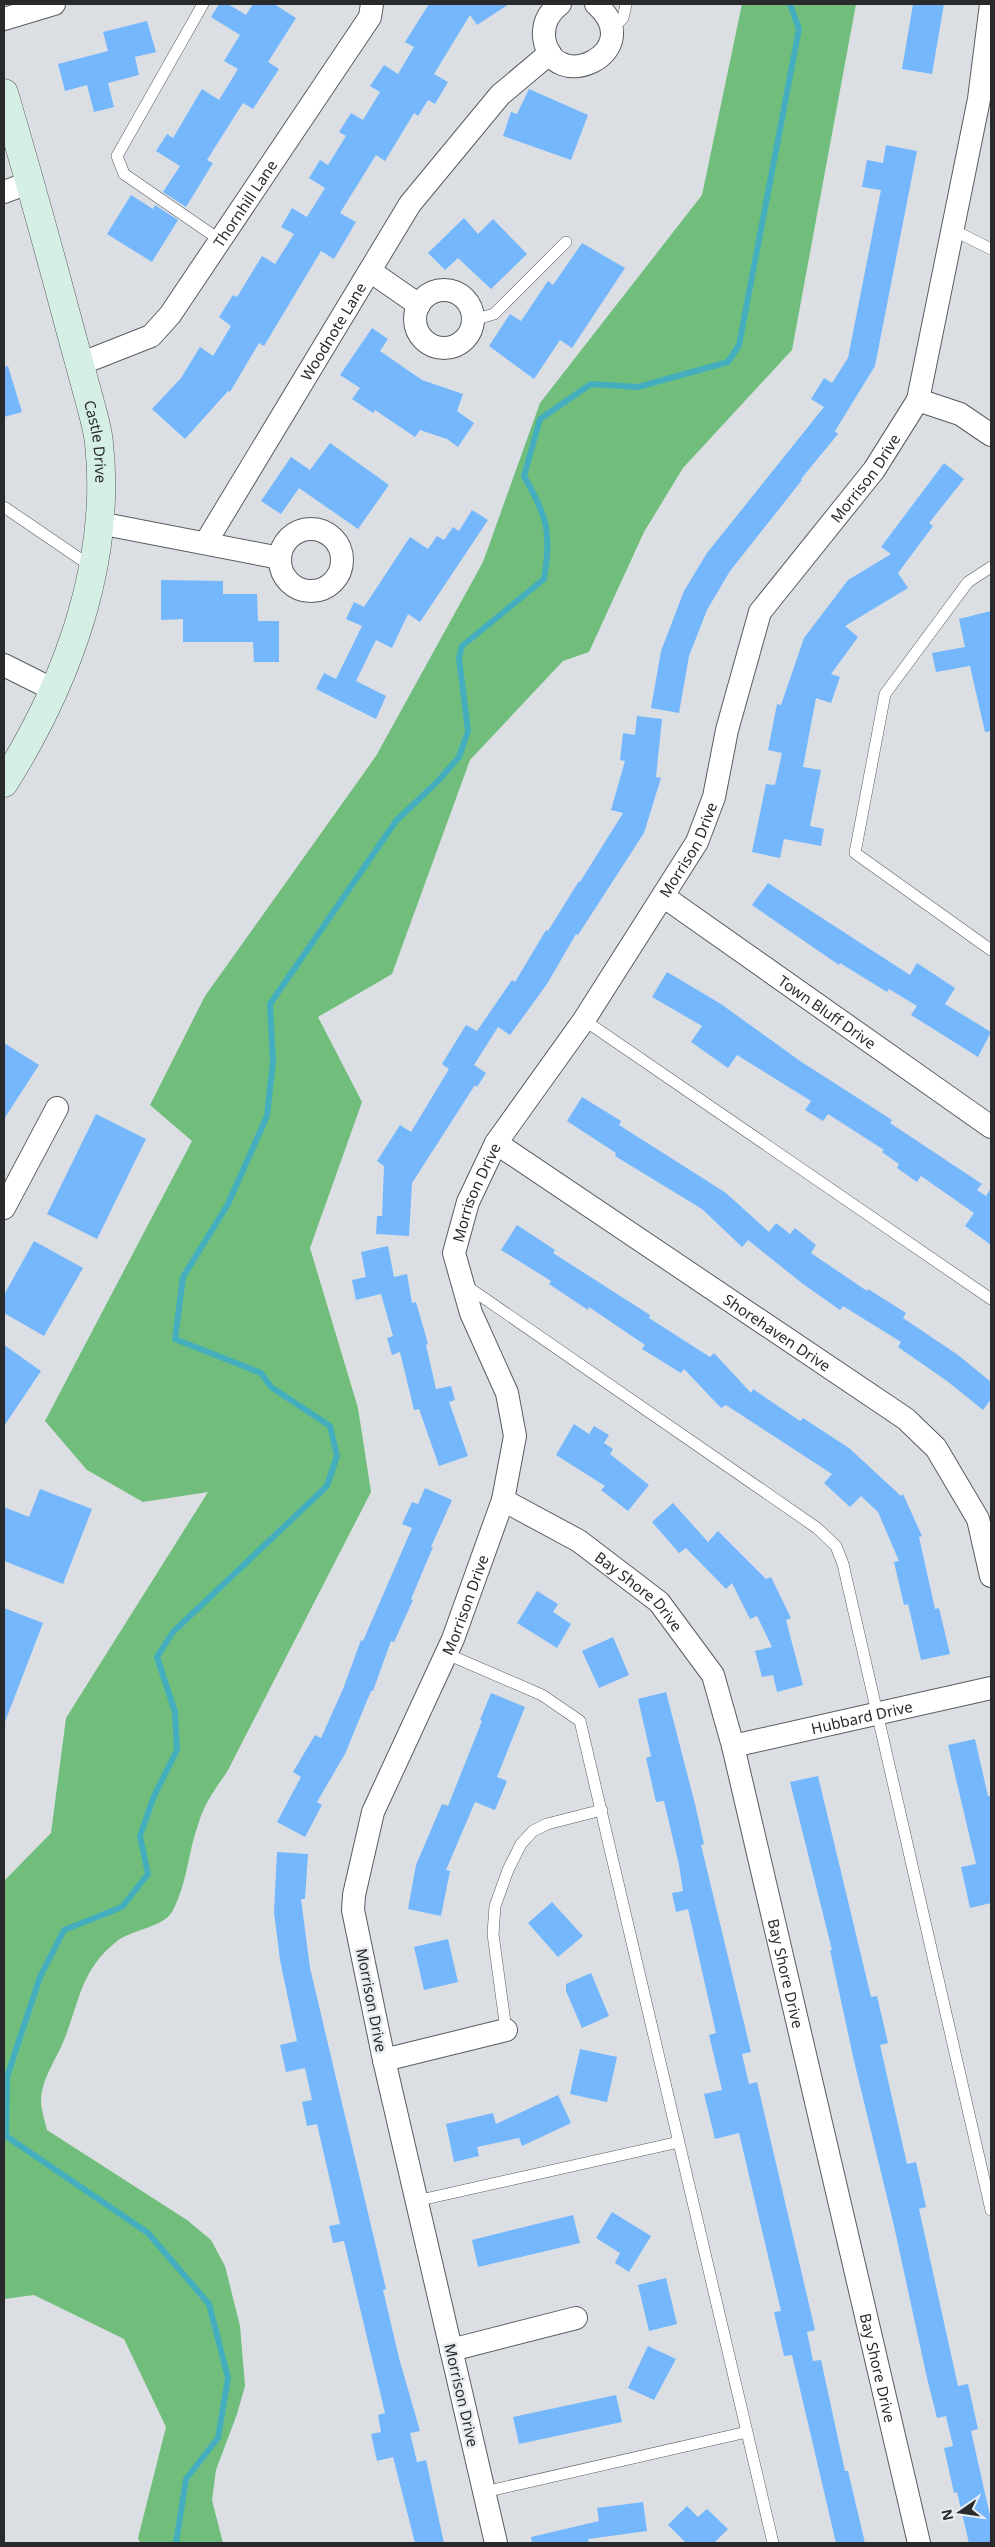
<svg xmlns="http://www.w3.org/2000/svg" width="995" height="2547" font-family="'Noto Sans',sans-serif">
<rect width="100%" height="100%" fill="#dbdfe3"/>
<!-- forest -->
<path fill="#71be7c" d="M742,4H856L792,350L683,468L644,532L589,652L563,661L470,760L392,974L318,1017L362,1102L310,1248L358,1408L371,1492L227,1772C215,1789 204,1804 198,1825C188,1853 187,1885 172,1912C162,1928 129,1930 116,1942C80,1971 80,2001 64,2040C56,2060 42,2078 41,2100C41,2110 45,2121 47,2130L187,2220L211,2240L225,2266L240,2326L245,2386L237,2414L216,2470L212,2500L223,2543H140L138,2538L166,2427L124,2339L34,2295L4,2299V1881L51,1833L66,1718L208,1492L143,1502L87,1470L45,1421L192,1141L150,1105L205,996L376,756L483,562L540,403L702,195Z"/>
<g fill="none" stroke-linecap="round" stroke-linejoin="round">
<!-- stream -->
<path stroke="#45aebe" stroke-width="6" d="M176,2543L186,2479L218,2438L228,2378L209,2304L148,2233L6,2136L7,2077L40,1977L64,1930L122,1907L148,1874L140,1836L154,1796L177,1750L175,1712L157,1657L173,1632L327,1486L337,1456L330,1426L271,1387L261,1373L175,1339L183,1277L228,1204L267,1116L273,1061L270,1004L396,821L438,781L459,757L468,731L459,658L462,646L544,579C552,531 547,518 524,476L540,419L591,384L638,387L728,362L739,345L799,29L790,4"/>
</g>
<!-- building -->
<path fill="#74b7fd" d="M219,4H228L246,15L253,4H274L296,18L268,62L279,69L253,109L243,103L207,160L213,163L186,207L163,192L180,166L156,151L167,134L173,138L202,89L219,100L238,69L224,61L240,35L211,17Z
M429,4H509L477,25L470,15L434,74L448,82L435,104L428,100L418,116L414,113L385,161L376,155L340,213L356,222L334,259L321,251L264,346L259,343L230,392L228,391L185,439L152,409L181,378L200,347L213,356L231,326L219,317L233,295L237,297L262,256L275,264L294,234L281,227L292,208L307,217L325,188L309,178L320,160L328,165L346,136L339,132L351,113L363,120L380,92L370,86L384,65L398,74L414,47L405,42Z
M913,4H944L932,74L902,69Z
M147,21L156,52L135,57L139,75L108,83L114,107L94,112L87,85L65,91L58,64L108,51L103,32Z
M529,89L588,115L571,160L503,136L511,112L517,114Z
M886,145L917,151L875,366L835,431L838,434L801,479L802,480L730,571L707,610L689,656L679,713L651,708L661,651L684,591L707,553L824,407L811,399L824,378L832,383L848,358L881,190L862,187L867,160L883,163Z
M131,195L153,209L155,205L178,220L152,262L107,234Z
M464,218L478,234L493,219L527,254L491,289L458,258L445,270L428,253Z
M582,243L625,268L572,348L560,340L534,379L489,346L510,314L521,321L548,281L553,285Z
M372,328L388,339L380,351L422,380L463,394L457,411L474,423L458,447L447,439L420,430L415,437L375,410L373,413L352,399L360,388L340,375Z
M8,366L22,412L4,417V367Z
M330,443L389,485L358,529L299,488L281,514L261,501L291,457L310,470Z
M944,463L964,479L929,523L933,526L898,573L908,588L845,626L858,637L831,674L840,677L831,703L816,698L803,767L821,770L810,826L824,829L821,846L784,839L780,858L752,852L766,784L775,785L782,753L768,750L777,704L781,705L804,638L848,580L891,554L881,547Z
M472,510L488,520L420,622L408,614L392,648L376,640L356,681L386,696L376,719L316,689L324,673L336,679L362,626L346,619L354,602L364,607L410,537L428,549L437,536L444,540L453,527L459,531Z
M161,580L223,581V594H257L258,621H279V662H254L253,642H183V619L161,620Z
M991,611V731L985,732L970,666L936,672L932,653L965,647L959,619Z
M637,716L662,719L656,777L661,778L644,833L578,935L576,934L547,984L510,1035L498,1027L474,1065L486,1073L477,1087L475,1085L412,1183L409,1236L376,1234L377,1216H382L384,1166L377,1161L400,1125L411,1132L449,1069L442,1064L466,1025L477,1031L512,980L515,982L546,930L548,931L579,881L580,882L623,813L611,810L625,761L620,760L623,733L635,735Z
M768,883L910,975L917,963L955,988L945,1004L991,1032L978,1057L911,1015L917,1006L889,989L887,992L840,963L839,965L752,905Z
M667,972L721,1004L800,1061L892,1120L890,1123L982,1184L977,1190L986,1196L991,1188V1245L965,1226L974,1213L921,1176L917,1182L897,1168L899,1164L882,1152L884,1150L828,1114L823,1121L805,1110L811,1101L737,1055L728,1068L691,1042L702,1026L652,997Z
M4,1043L39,1065L4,1119Z
M582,1097L621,1121L619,1125L726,1193L769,1232L776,1223L790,1234L795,1228L816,1245L811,1253L867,1291L868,1289L906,1313L903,1318L958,1355L991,1382V1399L983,1410L947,1381L898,1347L901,1342L843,1306L840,1310L803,1284L748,1240L742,1247L702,1209L615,1156L616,1153L567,1121Z
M96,1114L146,1139L97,1239L47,1214Z
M517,1225L555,1250L553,1253L650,1315L649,1318L710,1357L714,1353L751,1393L753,1389L800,1421L803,1418L849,1448L901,1496L903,1494L922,1536L919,1537L935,1609L939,1608L950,1654L921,1660L908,1604L904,1605L894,1562L899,1561L878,1512L861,1496L850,1507L824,1483L832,1474L726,1405L721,1408L684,1369L681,1373L642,1349L645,1345L589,1307L588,1310L549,1284L551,1281L501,1250Z
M34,1241L83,1268L44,1336L4,1313V1295Z
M388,1246L394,1277L407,1274L412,1303L416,1302L428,1344L426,1345L436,1389L451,1386L455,1400L449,1402L468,1456L439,1466L419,1409L414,1410L400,1352L392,1355L387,1338L393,1336L381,1294L356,1300L352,1280L366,1277L361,1252Z
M4,1345L41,1371L4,1426Z
M574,1424L589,1434L594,1426L609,1435L604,1443L613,1449L610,1454L649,1485L628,1511L601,1490L605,1486L556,1455Z
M425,1488L452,1500L431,1547H433L411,1599L413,1600L394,1642L391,1641L373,1691H371L345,1754L317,1802L322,1805L305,1837L277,1822L301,1777L293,1772L315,1735L321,1738L343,1689L361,1640L363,1641L412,1528L402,1524L412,1502L418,1504Z
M40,1489L92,1509L63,1584L4,1561V1507L29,1517Z
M673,1503L708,1542L718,1531L766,1579L771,1577L791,1618L786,1620L803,1685L777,1692L773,1675L762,1677L755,1651L772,1647L757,1616L750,1619L732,1583L726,1589L686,1548L679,1553L652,1522Z
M537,1591L558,1604L553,1612L571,1624L557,1648L517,1623Z
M4,1608L43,1623L5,1722L4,1721Z
M613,1637L629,1675L599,1688L582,1651Z
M666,1692L695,1804L704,1844L701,1845L751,2052L742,2054L749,2084L757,2082L815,2330L807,2332L813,2361L821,2360L845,2471H848L865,2543H836L792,2355L784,2356L774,2312L781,2311L739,2133L715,2139L704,2094L722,2090L709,2035L716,2033L688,1909L676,1912L672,1893L683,1891L679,1865L664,1801L656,1802L646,1758L651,1756L638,1699Z
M491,1693L525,1707L497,1777L507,1781L495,1810L475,1802L446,1870L450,1871L441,1916L408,1909L416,1865L442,1804L448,1806L482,1721L480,1720Z
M975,1739L988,1796H991V1903L970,1908L961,1867L976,1864L948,1745Z
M818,1776L871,1997L877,1996L888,2043L880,2045L907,2164L916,2162L926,2207L919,2209L958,2386L968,2384L978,2429L971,2431L991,2520V2543H969L957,2492L954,2493L944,2448L953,2446L946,2416L937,2418L927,2378L894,2226L854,2061L830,1950H832L790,1782Z
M277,1852L308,1854L305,1899H301L310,1968L386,2289L383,2290L399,2358L420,2431L410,2433L417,2462L426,2460L444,2543H415L393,2457L377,2461L371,2434L381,2432L378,2415L385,2413L344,2241L333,2243L329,2226L340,2224L317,2124L307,2126L302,2102L312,2100L305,2068L286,2072L280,2045L297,2041L280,1960L274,1912Z
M552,1902L583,1936L558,1957L528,1923Z
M448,1939L458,1982L424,1990L414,1947Z
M591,1973L609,2016L582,2028L566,1991V1984Z
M580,2049L617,2057L607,2102L570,2094Z
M558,2095L571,2123L522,2146L519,2138L477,2147L479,2156L454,2162L446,2124L493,2113L496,2124Z
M612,2212L651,2236L629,2272L615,2263L620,2253L596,2238Z
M573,2215L580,2243L478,2267L472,2240Z
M666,2278L677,2324L649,2331L638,2285Z
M648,2346L676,2359L654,2400L628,2388Z
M616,2395L622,2422L519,2444L513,2417Z
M643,2502L647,2531L588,2539L589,2543H532L531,2537L599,2521L597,2508Z
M687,2506L698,2517L707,2509L728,2529L714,2543H686L668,2525Z"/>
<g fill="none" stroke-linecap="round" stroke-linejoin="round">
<!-- lane casing -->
<g stroke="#595c60" stroke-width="12">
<path id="lane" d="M203,4L117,156L124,174L220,240
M612,29L623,18L626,4
M953,230L991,249
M473,320L494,314L566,242
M4,507L92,567
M991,567L968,582L885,694L855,853L991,950
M584,1020L991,1299
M465,1285L817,1528L836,1546L843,1564L991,2210
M447,1654L542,1695L580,1721L773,2543
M506,2030L493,1934L495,1906L508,1870L521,1844L533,1831L547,1824L602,1810
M416,2201L679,2142
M484,2492L747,2432"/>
</g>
<!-- street casing -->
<g stroke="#595c60" stroke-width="24">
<g id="street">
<path d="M560,4C549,12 543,23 544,37C551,98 650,52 596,4"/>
<path d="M4,19L54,4"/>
<path d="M4,192L31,182"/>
<path d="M370,271L419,305"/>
<circle cx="444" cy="319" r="29"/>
<path id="s1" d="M80,364L151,336L170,315L370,17L372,4"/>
<path d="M918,400L960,414L991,435"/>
<path d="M99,523L280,558"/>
<circle cx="311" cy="560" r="31"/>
<path id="s2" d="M206,542L410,204L500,95L550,53"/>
<path d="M4,665L54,690"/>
<path id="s3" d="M663,896L991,1127"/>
<path id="s4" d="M496,1143L906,1419L936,1448L978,1519L991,1576"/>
<path d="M4,1208L57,1108"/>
<path id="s5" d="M503,1500L579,1541L659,1602L713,1675L733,1746L919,2543"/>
<path id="s6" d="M733,1746L991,1688"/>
<path d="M384,2060L506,2030"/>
<path d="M451,2350L576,2318"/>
<path id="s7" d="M496,2543L384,2060L353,1910L354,1895L373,1812L453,1639L503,1500L515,1436L507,1393L471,1313L454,1253L468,1202L496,1143L584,1020L697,842L714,797L727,730L760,612L874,470L918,400L979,99L991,4"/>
</g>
</g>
<!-- secondary casing -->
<g stroke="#595c60" stroke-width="29">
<g id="secondary">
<path id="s8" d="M4,93C27,171 49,250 70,329C77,355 84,381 91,406C94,418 98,431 99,443C112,563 67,683 4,783"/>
</g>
</g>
<!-- lane -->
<use href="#lane" stroke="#fff" stroke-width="11"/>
<!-- street -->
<use href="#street" stroke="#fff" stroke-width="22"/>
<!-- secondary -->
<use href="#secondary" stroke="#d6efe5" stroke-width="28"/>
</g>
<g text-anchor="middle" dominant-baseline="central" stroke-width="5" stroke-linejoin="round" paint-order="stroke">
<!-- street labels -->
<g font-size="15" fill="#282a2b" stroke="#e8ecf1">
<text stroke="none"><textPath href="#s1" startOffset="239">Thornhill Lane</textPath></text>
<text stroke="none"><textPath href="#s2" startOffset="246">Woodnote Lane</textPath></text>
<text stroke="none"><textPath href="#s8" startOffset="361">Castle Drive</textPath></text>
<text stroke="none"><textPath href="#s7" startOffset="2236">Morrison Drive</textPath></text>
<text stroke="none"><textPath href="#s7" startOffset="1816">Morrison Drive</textPath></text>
<text stroke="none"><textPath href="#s3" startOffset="201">Town Bluff Drive</textPath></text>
<text stroke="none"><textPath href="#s7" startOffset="1411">Morrison Drive</textPath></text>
<text stroke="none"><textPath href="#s4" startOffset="339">Shorehaven Drive</textPath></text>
<text stroke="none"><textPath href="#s5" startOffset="165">Bay Shore Drive</textPath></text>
<text stroke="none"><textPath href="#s7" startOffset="976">Morrison Drive</textPath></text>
<text stroke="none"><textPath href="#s6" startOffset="132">Hubbard Drive</textPath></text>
<text stroke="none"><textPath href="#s5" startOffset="585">Bay Shore Drive</textPath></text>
<text transform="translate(372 2000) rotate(79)">Morrison Drive</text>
<text stroke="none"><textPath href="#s5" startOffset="990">Bay Shore Drive</textPath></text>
<text transform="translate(462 2395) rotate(77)">Morrison Drive</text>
</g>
</g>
<!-- border -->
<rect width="995" height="2547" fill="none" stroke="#282a2b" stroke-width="10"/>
<!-- north arrow -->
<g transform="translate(960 2512) rotate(257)" stroke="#e8ecf1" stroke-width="4" paint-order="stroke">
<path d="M0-4L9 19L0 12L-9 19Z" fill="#282a2b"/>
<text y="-8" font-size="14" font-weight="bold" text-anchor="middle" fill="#282a2b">N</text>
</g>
</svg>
